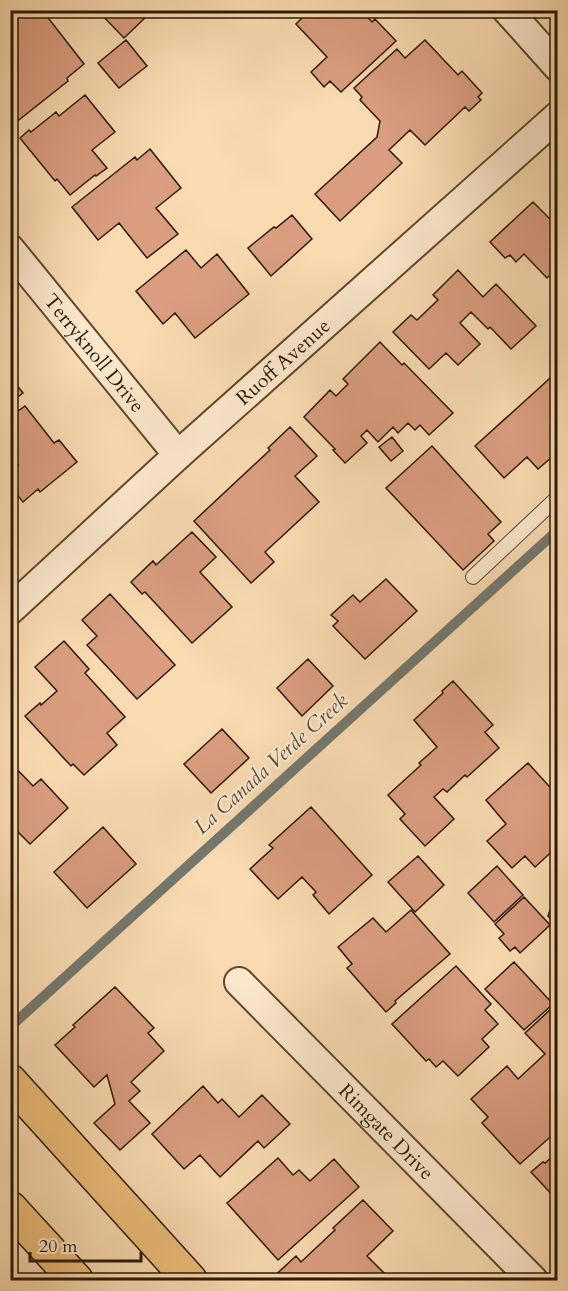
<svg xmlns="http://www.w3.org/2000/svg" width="568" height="1291" font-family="Cardo,serif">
<rect width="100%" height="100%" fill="#f9dab1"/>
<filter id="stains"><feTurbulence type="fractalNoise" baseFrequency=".00333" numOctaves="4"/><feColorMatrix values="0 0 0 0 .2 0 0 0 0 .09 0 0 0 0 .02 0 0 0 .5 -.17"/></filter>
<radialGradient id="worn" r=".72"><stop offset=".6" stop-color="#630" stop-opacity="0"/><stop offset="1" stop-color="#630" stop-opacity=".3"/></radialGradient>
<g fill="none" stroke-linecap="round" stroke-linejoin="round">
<!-- stream -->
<path stroke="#73786f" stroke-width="10" d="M10,1027L558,530"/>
</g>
<!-- building -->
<path fill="#da9d80" stroke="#2b1901" stroke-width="1.5" d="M24,10H42L84,64L67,78L68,81L10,127V18L13,16L15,18Z
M143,10L148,15L124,38L98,11Z
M307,10H361L372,22L375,19L396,41L341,92L330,81L324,87L311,72L327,57L296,24L306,14L305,13Z
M126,40L147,66L119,88L98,63Z
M425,40L458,75L462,71L482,93L478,97L481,100L469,111L465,107L425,145L410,130L389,150L402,163L340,221L315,194L377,137L380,121L360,100L362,97L354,88L397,49L405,58Z
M85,95L115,132L92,150L107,168L96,176L95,175L70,195L57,179L55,181L20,138L29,130L31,132L56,112L59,116Z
M150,149L181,188L156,208L178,234L147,258L119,223L98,240L72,207L135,157L137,160Z
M533,202L555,224L558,221V258L556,259L558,268L547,278L524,254L516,262L510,255L505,258L490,242Z
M292,215L312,239L271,276L248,248L274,227L276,228Z
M186,250L201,268L217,254L249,294L195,338L175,313L163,324L136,291Z
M458,270L483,297L496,284L536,326L511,349L490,327L488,329L471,312L460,323L480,344L458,365L446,353L429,369L393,332L411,315L417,320L438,300L433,295Z
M380,342L402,365L404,363L453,413L429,435L420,425L415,430L408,423L398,433L393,427L378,442L367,430L361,436L367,443L345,463L333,450L335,449L304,417L330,390L336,396L348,384L343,379Z
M558,371V452L538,469L527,457L504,478L475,446Z
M10,377L23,393L10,403Z
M25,406L54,443L59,440L77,462L40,492L38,489L23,502L10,486V471L18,465L10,456V417Z
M290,427L317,456L295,476L319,502L265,552L274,562L251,583L194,521L270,450L268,448Z
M392,437L403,451L391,461L379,447Z
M432,446L501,522L488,534L494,541L463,570L386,488Z
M192,532L216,557L200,572L232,607L192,643L145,592L142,594L131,582L153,561L156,565Z
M386,579L417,611L365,659L333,626L338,621L331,615L353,595L360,602Z
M110,594L175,665L137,699L87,645L97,636L82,620Z
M64,641L89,669L85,673L125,717L107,733L117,745L84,775L73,764L71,766L25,716L40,703L41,705L57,691L35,667Z
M308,659L333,686L302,716L277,688Z
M453,681L493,725L485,732L499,748L467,777L465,775L447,792L443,789L434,797L454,819L425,846L400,819L405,814L388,795L421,765L419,763L437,747L414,720L443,693L442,691Z
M222,729L249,758L211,793L184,764Z
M10,762L33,786L41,779L68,808L30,844L16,830L10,835Z
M528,763L558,796V846L535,867L525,856L512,868L487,841L506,824L486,800Z
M311,807L372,875L329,914L313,895L316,892L302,877L278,899L250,869L273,848L269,845Z
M103,827L136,864L87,908L54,872Z
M418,856L444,885L415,912L388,882Z
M497,866L523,895L494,922L468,893Z
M558,887V927L548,916Z
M524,897L550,925L520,953L515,947L510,951L499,938L504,934L495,924Z
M411,910L450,954L395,1001L396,1003L386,1012L347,968L352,964L338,947L373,918L386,932Z
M514,962L553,1004L524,1030L485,989Z
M456,966L491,1004L485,1010L498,1024L482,1039L489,1047L458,1076L443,1061L436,1067L429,1059L426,1061L392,1024Z
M115,987L154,1028L148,1033L164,1051L131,1082L140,1091L129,1101L150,1123L120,1150L94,1123L115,1104L107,1075L94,1087L55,1045L75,1027L73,1025Z
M552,1008L558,1014V1070L553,1074L558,1079V1130L520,1164L482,1123L488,1117L471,1099L507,1066L518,1079L545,1054L525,1033Z
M203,1086L218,1103L222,1099L239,1117L262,1095L290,1124L264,1148L258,1141L220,1177L200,1155L184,1169L152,1134Z
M558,1152V1201L531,1172L543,1162L545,1163Z
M278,1158L293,1175L299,1170L310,1181L334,1159L359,1187L278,1260L227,1203Z
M363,1200L393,1231L367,1256L391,1280H270L296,1256L301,1262L335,1230L333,1228Z"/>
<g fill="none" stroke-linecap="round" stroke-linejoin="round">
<!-- service casing -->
<g stroke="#5e492d" stroke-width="16">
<path id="service" d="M473,577L558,497"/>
</g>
<!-- minor casing -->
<g stroke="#5e492d" stroke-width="32">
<g id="minor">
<path d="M507,10L558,67"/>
<path id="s1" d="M10,249L178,455"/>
<path id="s2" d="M10,610L178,455L558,116"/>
<path id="s3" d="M239,982L533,1280"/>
</g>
</g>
<!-- primary casing -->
<g stroke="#2b1901" stroke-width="36">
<path id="primary" d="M10,1081L190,1280
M10,1208L76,1280"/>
</g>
<!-- service -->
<use href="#service" stroke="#fbe7cc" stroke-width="14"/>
<!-- minor -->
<use href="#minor" stroke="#fbe7cc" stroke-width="28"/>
<!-- primary -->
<use href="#primary" stroke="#ecbd78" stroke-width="33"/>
</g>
<g text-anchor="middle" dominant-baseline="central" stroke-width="4.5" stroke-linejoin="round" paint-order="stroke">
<!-- street labels -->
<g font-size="20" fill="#2b1901" stroke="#fbe7cc">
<text stroke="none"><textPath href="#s1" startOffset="134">Terryknoll Drive</textPath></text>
<text stroke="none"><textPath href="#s2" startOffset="369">Ruoff Avenue</textPath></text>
<text stroke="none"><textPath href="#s3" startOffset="210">Rimgate Drive</textPath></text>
</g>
<!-- water labels -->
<g font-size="21" font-style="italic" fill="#555141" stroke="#fbe7cc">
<text transform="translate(271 764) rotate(-42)">La Canada Verde Creek</text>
</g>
</g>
<!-- margin -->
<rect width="568" height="1291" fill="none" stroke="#f9dab1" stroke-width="36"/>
<rect x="12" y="12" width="544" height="1267" fill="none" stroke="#2b1901" stroke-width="3"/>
<rect x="18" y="18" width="532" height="1255" fill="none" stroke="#2b1901" stroke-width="1.5"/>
<!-- scale -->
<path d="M30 1252v9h111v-9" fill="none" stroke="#2b1901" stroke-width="3"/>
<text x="39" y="1252" font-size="18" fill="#2b1901" stroke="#fbe7cc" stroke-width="4.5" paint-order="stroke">20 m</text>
<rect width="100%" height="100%" filter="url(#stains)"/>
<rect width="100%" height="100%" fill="url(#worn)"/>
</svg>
